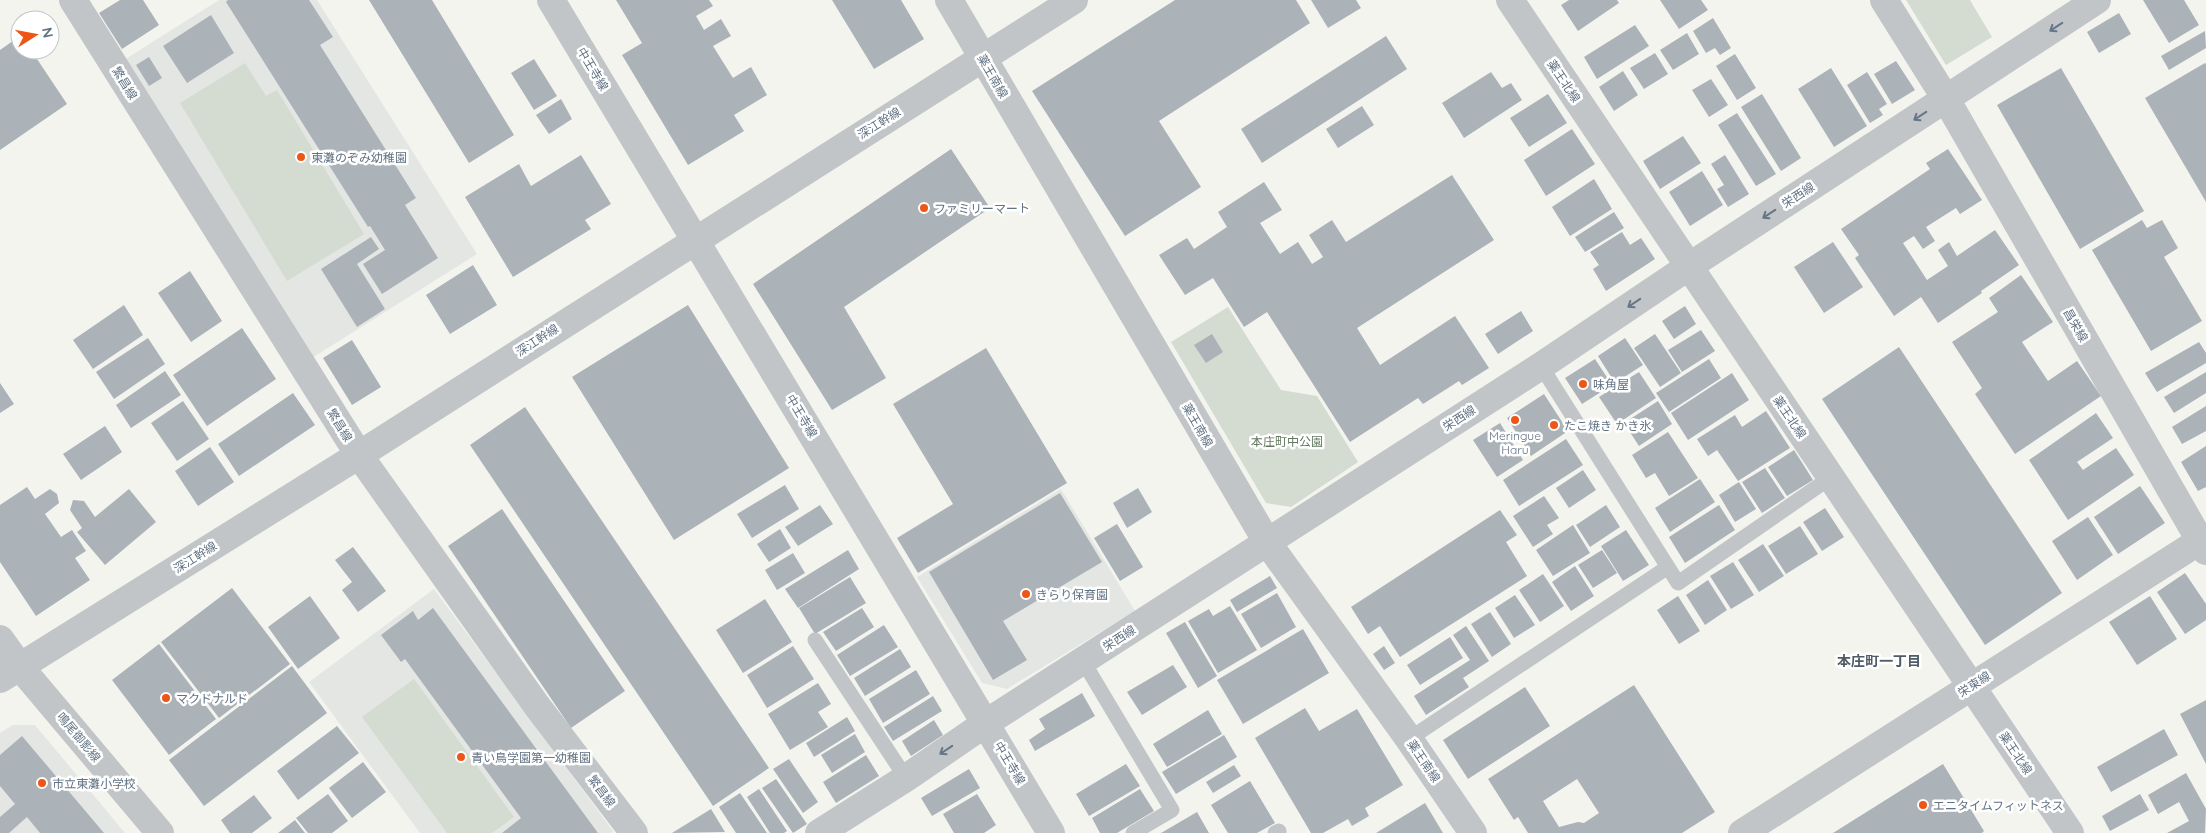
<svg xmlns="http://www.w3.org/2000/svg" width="2206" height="833" font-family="Quicksand,'Noto Sans JP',sans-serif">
<rect width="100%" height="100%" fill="#f4f4ef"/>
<!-- built -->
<path fill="#e4e6e3" d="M219,0H317L477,254L312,358L124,60Z
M1061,489L1135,611L1007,689L982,683L917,577Z
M434,589L613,831L611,833H420L309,682Z
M13,725H35L125,833H0V733Z"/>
<!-- green -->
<path fill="#d4dbd0" d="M1906,0H1970L1992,37L1946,65Z
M245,63L266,96L277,90L364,234L287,281L180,103Z
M1228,307L1281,390L1317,396L1358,462L1291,507L1266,503L1171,342Z
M414,679L514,817L492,833H447L362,717Z"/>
<!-- building -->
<path fill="#abb2b8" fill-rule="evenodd" d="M120,0H143L159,25L122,49L99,13Z
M228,0H309L333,37L320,45L416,198L405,205L438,258L382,294L363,264L385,250L370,226L368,227L226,2Z
M369,0H432L514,135L469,163Z
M616,0H709L713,6L696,16L704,30L721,19L731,36L713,46L733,78L751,67L767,95L734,115L744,131L688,165L622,55L642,43Z
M832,0H901L924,39L874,69Z
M1175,0H1296L1310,23L1159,121L1201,187L1125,236L1032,91Z
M1311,0H1356L1361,8L1328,28Z
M1569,0H1617L1619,3L1578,31L1561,5Z
M1660,0H1701L1708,10L1679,29Z
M2143,0H2184L2199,25L2169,43Z
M2119,13L2131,34L2099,53L2087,32Z
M211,15L234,53L187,83L163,46Z
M1713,18L1731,48L1720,55L1715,48L1706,53L1693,31Z
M1635,25L1649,46L1597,79L1584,57Z
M2205,31L2206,48L2169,70L2161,56Z
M1687,33L1699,54L1673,70L1660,50Z
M20,36V50H31L67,104L0,150V50Z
M1386,36L1407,69L1262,163L1241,129Z
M1655,53L1668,74L1644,89L1630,68Z
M1735,54L1756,88L1737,100L1716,66Z
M149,57L162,78L149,86L136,65Z
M534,59L557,96L534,110L511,73Z
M1896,61L1915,90L1892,104L1874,74Z
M2205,63L2206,64V202L2145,98Z
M1831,68L1867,126L1834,147L1798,89Z
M2061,68L2144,211L2080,249L1997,105Z
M1623,71L1638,95L1614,111L1599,87Z
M1491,72L1502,88L1511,83L1522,100L1464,138L1442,103Z
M1867,72L1887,104L1879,109L1883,115L1870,123L1847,85Z
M1711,79L1728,105L1709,117L1692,90Z
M1548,94L1567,123L1529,147L1510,118Z
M1762,94L1801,158L1781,171L1741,107Z
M561,99L572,119L549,134L536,115Z
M1362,106L1374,125L1338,148L1326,129Z
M1737,113L1776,174L1756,186L1718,125Z
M1572,129L1595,164L1546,196L1524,160Z
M1683,136L1701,163L1660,189L1643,161Z
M951,149L990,208L844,307L886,378L832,410L753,284Z
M1948,149L1982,200L1960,214L1956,208L1926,227L1935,241L1923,249L1914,236L1903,243L1927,280L1948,266L1938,250L1949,242L1957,256L1995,230L2019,265L1981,291L1982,293L1938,323L1921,297L1894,316L1855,258L1859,255L1841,229L1930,169L1926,163Z
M581,155L611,204L585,220L591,229L513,277L465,197L519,164L531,186Z
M1725,155L1749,194L1728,207L1717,189L1724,185L1711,164Z
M1702,171L1723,205L1690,226L1669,192Z
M1452,175L1494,240L1357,328L1380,365L1455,316L1489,368L1462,385L1459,381L1423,404L1418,398L1350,442L1267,312L1244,327L1213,278L1185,295L1159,255L1187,238L1194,249L1227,227L1218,212L1264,182L1282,210L1260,223L1280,254L1298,242L1312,264L1323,257L1309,235L1332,220L1346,242Z
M1594,179L1612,209L1570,236L1552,207Z
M1614,212L1624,228L1585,252L1575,237Z
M2142,220L2147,228L2162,220L2178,248L2164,257L2202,321L2151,351L2092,250Z
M1622,232L1630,245L1641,238L1655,259L1606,291L1593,269L1599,265L1590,252Z
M371,237L379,249L357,264L385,309L357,327L321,269Z
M1833,242L1863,287L1824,313L1794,267Z
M473,265L497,305L450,334L426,295Z
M190,271L222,321L191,342L158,293Z
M2021,275L2053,322L2022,342L2048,381L2077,361L2101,396L2015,454L1975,394L1982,388L1952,342L1998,312L1989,298Z
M124,305L143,335L93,369L73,340Z
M688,305L789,468L674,540L572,377Z
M1685,306L1696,324L1674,339L1662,321Z
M1521,311L1533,331L1498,354L1485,334Z
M242,328L276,379L207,426L173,375Z
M1701,330L1715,351L1682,372L1668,350Z
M1212,334L1223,352L1206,363L1194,345Z
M1655,334L1681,373L1660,387L1634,348Z
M148,338L165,364L114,399L96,372Z
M1625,338L1643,365L1615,383L1598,356Z
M352,340L381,387L352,405L323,358Z
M2199,342L2206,353V363L2157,392L2145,373Z
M1899,347L2062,593L1985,645L1822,399Z
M986,348L1067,483L918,573L897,538L953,504L893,404Z
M1595,359L1612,385L1582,404L1565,378Z
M1709,359L1721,378L1669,412L1656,393Z
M165,371L181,395L131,428L116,405Z
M1639,372L1656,398L1617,424L1599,397Z
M2206,372V393L2174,413L2164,397Z
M1732,373L1749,400L1688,440L1671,413Z
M0,383L14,404L0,413Z
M293,393L315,425L239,476L218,444Z
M1544,394L1568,431L1531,456L1507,418Z
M183,401L209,439L177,461L151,423Z
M1658,401L1672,424L1639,446L1624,423Z
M2206,406V431L2182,444L2172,427Z
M525,407L769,768L713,806L470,445Z
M1766,411L1790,448L1738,481L1717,450L1708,456L1697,439L1735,415L1742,427Z
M2096,413L2113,438L2077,462L2083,470L2116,448L2134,475L2068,520L2029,460Z
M1500,423L1523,460L1497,477L1473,440Z
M105,426L122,452L81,480L63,454Z
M1668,432L1698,478L1669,496L1655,473L1646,478L1632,455Z
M1566,439L1583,465L1519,506L1503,480Z
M2206,446V487L2198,491L2181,462Z
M210,447L234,482L198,506L175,471Z
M1794,450L1813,480L1787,496L1768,467Z
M1765,468L1785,498L1762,513L1742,482Z
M1583,470L1596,490L1569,508L1556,488Z
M1700,479L1715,502L1670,532L1655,508Z
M1739,482L1756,509L1735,522L1719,495Z
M785,485L799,509L752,538L737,514Z
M2140,486L2165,523L2118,554L2094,517Z
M27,487L35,499L50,489L57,494L59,503L45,514L61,537L72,530L86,551L75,558L90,580L36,616L0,562V505Z
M1138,488L1152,512L1127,528L1113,503Z
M129,489L156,522L105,565L77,532L82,528L70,510L73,500L84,501L95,517Z
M1060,493L1102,562L1003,621L1027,660L993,680L929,572Z
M1544,496L1559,518L1547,525L1553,534L1533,547L1513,516Z
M820,505L833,524L798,546L785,527Z
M1606,505L1620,527L1590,547L1576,525Z
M1719,505L1735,530L1685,563L1669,537Z
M1825,508L1844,537L1822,551L1803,522Z
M502,509L625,691L571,728L448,546Z
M1500,510L1517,535L1506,542L1527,576L1400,657L1380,626L1368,634L1351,607Z
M2088,517L2113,555L2077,580L2052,541Z
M1117,524L1143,567L1120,581L1094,538Z
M1573,525L1590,553L1553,576L1536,550Z
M1800,526L1818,554L1786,574L1768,546Z
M780,529L791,548L769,562L757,544Z
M1626,530L1649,565L1623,581L1601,546Z
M1763,544L1784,576L1759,592L1738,560Z
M353,547L386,591L358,612L342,590L352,582L335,560Z
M848,550L859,569L798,608L785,589Z
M1602,550L1617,573L1593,588L1578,565Z
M793,553L805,573L777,590L765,570Z
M1733,562L1754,595L1731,609L1710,576Z
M1575,566L1594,596L1571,611L1552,582Z
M2185,573L2206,604V620L2185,634L2157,592Z
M1543,574L1564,606L1540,622L1519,590Z
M1270,576L1277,588L1237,612L1230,600Z
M850,577L866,603L815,634L799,608Z
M1708,580L1727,610L1705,625L1686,595Z
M232,588L290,664L219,718L161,642Z
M1277,593L1296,627L1261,648L1241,614Z
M1515,595L1535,625L1514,638L1495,608Z
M310,596L340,638L298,669L268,627Z
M1678,596L1700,631L1679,644L1657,610Z
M2150,596L2177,639L2137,665L2109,622Z
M765,599L792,642L743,673L716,630Z
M1230,606L1257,650L1218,673L1188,621L1209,609L1213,616Z
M433,608L598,833H502L521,818L405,659L401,662L381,635L413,611L418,620Z
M862,608L874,627L836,651L823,632Z
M1490,612L1511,644L1492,657L1471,624Z
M1185,622L1217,676L1198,688L1166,633Z
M884,625L898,647L850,676L837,655Z
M1466,626L1489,661L1463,678L1469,687L1426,715L1414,696L1470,660L1453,635Z
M1303,629L1329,673L1243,724L1217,680Z
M1450,637L1463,658L1420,685L1407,665Z
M159,644L216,719L169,755L112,680Z
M793,646L814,679L767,708L747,675Z
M1384,646L1395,663L1384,670L1373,654Z
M900,649L911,667L865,696L854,678Z
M1173,665L1187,687L1142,715L1127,692Z
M292,666L327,713L204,806L169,760Z
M916,670L930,694L883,723L869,699Z
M818,683L831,704L818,712L828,727L790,750L768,714Z
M1634,685L1715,812L1682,833H1528L1518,817L1514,820L1488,779ZM1577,779L1599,813L1584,823L1578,822L1559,827L1543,801Z
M1525,687L1550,726L1468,779L1443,740Z
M1082,693L1095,716L1035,751L1029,740L1045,729L1039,719Z
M933,696L942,711L893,741L884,727Z
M2206,700V764L2180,714Z
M1305,708L1319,731L1357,709L1403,785L1365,808L1369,816L1352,826L1348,819L1323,833H1311L1255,738Z
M1208,710L1222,734L1167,767L1153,744Z
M847,717L855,731L814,757L806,743Z
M934,720L943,735L911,756L902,741Z
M337,726L359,753L298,800L277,771Z
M2164,729L2178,755L2111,792L2097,767Z
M855,734L865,752L832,773L821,755Z
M1224,735L1237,757L1176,794L1162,772Z
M22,736L104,833H40L27,817L9,833H0V817L15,804L0,786V755Z
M866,755L879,776L836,803L823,782Z
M789,759L818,802L803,813L773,769Z
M363,762L386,792L352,818L329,788Z
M1126,764L1140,786L1089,816L1076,794Z
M1943,764L1984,831L1982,833H1833Z
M1234,765L1241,776L1213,793L1206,782Z
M969,769L980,788L932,816L921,798Z
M2186,773L2206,809L2205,833H2167L2189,821L2179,802L2158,814L2148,795Z
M776,779L807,824L793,833L762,788Z
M1250,781L1275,823L1257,833H1228L1211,805Z
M759,789L787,831L784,833H770L747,797Z
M1140,789L1154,811L1117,833H1100L1092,818Z
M740,793L767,833H736L719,807Z
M328,794L348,821L332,833H308L296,818Z
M977,794L996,825L984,833H954L943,814Z
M2140,794L2149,810L2110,831L2102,816Z
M254,795L272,818L252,833H230L221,820Z
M1425,803L1443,833H1376Z
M711,809L725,832L672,833Z
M1197,812L1209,833H1161Z
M295,820L305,833H278Z"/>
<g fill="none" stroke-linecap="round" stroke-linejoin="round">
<!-- service -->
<path stroke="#c1c5c8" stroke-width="15" d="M1541,366L1678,583L1830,478
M815,640L906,778
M1083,661L1172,810L1133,833
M1409,739L1668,567
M1275,833L1279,831"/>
<!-- minor -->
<path stroke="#c1c5c8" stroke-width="28" d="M73,0L359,455L537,706L634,833
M949,0L1267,542L1409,739L1473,833
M1510,0L2070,833
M1884,0L1946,99L2206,551
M819,833L906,778L986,723L1541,366L1688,267L2097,0
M1742,833L2206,537"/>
<!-- tertiary -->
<path stroke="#c1c5c8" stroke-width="28" d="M551,0L1051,833
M0,639L20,667L160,833
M0,679L359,455L1074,0"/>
</g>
<!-- one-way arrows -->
<defs><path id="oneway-shaft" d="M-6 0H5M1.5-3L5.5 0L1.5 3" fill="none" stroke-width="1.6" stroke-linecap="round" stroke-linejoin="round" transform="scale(1.25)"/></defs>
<g stroke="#667686">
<use href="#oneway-shaft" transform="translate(2056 27) rotate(147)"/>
<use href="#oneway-shaft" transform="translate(1920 116) rotate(147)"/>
<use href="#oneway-shaft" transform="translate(1769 214) rotate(147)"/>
<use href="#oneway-shaft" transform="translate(1634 303) rotate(146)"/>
<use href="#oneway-shaft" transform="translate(946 750) rotate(146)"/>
</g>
<!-- markers -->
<g fill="#ed5616" stroke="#fff" stroke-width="2">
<circle cx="301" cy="157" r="5"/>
<circle cx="924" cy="208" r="5"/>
<circle cx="1583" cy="384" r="5"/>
<circle cx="1515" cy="420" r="5"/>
<circle cx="1554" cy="425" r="5"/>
<circle cx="1026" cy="594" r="5"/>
<circle cx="166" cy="698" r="5"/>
<circle cx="461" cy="757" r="5"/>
<circle cx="42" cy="783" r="5"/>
<circle cx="1923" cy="805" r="5"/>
</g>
<g text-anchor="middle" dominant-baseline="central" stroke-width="5" stroke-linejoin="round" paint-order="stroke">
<!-- street labels -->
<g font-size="12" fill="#617283" stroke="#fff">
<text transform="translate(593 69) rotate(59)">中王寺線</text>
<text transform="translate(993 76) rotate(60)">薬王南線</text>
<text transform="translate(1564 81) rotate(56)">薬王北線</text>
<text transform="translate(125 83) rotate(58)">繁昌線</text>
<text transform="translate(879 123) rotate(-32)">深江幹線</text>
<text transform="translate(1798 195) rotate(-33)">栄西線</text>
<text transform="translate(2076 325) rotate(60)">昌栄線</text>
<text transform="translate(537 340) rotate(-33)">深江幹線</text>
<text transform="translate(802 416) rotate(59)">中王寺線</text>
<text transform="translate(1790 417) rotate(56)">薬王北線</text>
<text transform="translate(1459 418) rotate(-33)">栄西線</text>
<text transform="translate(340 425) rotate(58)">繁昌線</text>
<text transform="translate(1198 425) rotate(60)">薬王南線</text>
<text transform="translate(195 557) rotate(-32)">深江幹線</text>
<text transform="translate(1119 638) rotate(-33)">栄西線</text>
<text transform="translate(1974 684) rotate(-33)">栄東線</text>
<text transform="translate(79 737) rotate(50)">鳴尾御影線</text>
<text transform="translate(2016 753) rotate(56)">薬王北線</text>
<text transform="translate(1424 761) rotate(56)">薬王南線</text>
<text transform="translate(1010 763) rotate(59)">中王寺線</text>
<text transform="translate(602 791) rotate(53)">繁昌線</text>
</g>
<!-- poi labels -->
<g font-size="12" fill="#617283" stroke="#fff" text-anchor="start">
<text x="311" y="157">東灘のぞみ幼稚園</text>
<text x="934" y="208">ファミリーマート</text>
<text x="1593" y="384">味角屋</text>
<text x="1564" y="425">たこ焼き かき氷</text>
<text x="1515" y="435" text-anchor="middle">Meringue<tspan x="1515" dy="14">Haru</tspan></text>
<text x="1036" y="594">きらり保育園</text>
<text x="176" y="698">マクドナルド</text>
<text x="471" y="757">青い鳥学園第一幼稚園</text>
<text x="52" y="783">市立東灘小学校</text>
<text x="1933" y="805">エニタイムフィットネス</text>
</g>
<!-- park labels -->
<g font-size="12" fill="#647960" stroke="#fff">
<text x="1287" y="441">本庄町中公園</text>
</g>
<!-- neighbourhood labels -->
<g font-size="14" font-weight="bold" fill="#4f5b67" stroke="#fff">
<text x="1879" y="661">本庄町一丁目</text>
</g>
</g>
<!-- north arrow -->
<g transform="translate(35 35) rotate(79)"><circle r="24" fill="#ffffff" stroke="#c0c7cd"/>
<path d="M0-4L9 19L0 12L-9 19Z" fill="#ed5616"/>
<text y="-8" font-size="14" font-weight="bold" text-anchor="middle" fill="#617283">N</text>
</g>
</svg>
